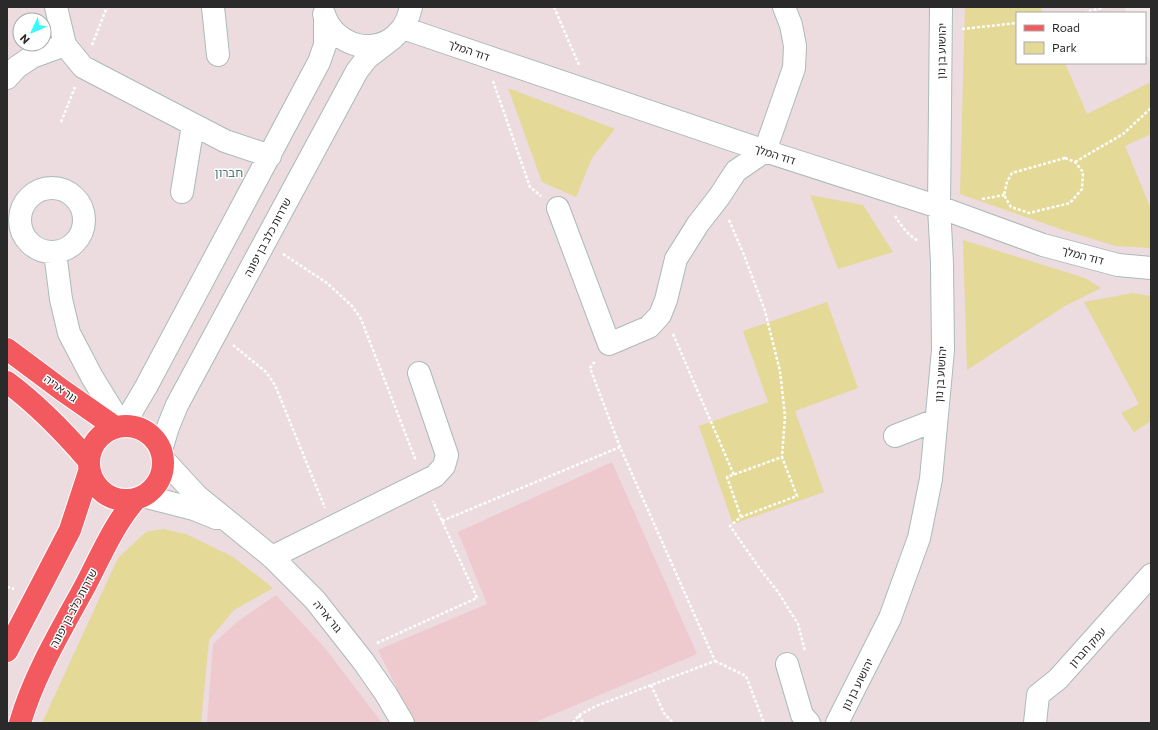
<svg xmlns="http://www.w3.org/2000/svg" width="1158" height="730" font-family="Commissioner,'Noto Sans Hebrew',sans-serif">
<rect width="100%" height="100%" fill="#ecdbdf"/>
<!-- education -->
<path fill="#eecacf" d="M612,462L697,654L533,723H414L378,650L487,604L458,532Z
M276,595L325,648L382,723H207L213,644L237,622Z"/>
<!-- green -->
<path fill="#e4d996" d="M965,7H1041L1043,13H1017V63H1065L1087,114L1151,82V134L1125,146L1151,209V248L1116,246L1063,230L960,194Z
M508,88L615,129L592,158L576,197L542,182Z
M810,195L863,205L893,252L838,269Z
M963,240L1085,278L1101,288L1065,306L967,370Z
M1133,293L1151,296V421L1134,432L1121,413L1139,404L1084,302Z
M827,302L858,388L795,411L824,492L733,524L699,426L768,402L743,331Z
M163,529L186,534L233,557L273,588L234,610L209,640L201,723H42L118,558L146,532Z"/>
<!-- plaza -->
<path fill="#f4e9eb" d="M1124,7H1151V61L1150,62L1145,52V13H1127Z"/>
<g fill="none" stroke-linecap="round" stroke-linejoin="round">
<!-- minor casing -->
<g stroke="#abbaba" stroke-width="24">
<path id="minor" d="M56,7L65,45L83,67L225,141L270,156
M213,7L218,55
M324,14C334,46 376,58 399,32C406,25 409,16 411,7
M403,28L765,151L939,207L1043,245L1118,265L1151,268
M7,78L17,67L32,57L65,45
M20 220a32 32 0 1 1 64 0a32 32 0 1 1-64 0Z
M182,192L193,125
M558,208L609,344L649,327L660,315L666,300L676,259L698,224L719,197L736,171L765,151L794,68L795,46L791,25L784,7
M55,252L61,299L69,333L92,377L122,426
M125,425L133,409L146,387L319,62L325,45V19
M895,436L936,420
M161,450L168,427L177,405L357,71L367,58L393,38
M163,459L197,496L272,557L315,600L363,661L386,694L403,723
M143,496L194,509L216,518
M272,557L435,476L444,466L447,455L419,373
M787,664L802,715L809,723
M837,723L890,618L919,538L931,479L943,350L942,263L939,207L941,7
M1035,723L1038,695L1058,679L1151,575"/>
</g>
<!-- major casing -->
<g stroke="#fff" stroke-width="24">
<path id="major" d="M7,349L62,390L115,427
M7,382C38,405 64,432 89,461
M89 463a37 37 0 1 1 74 0a37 37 0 1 1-74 0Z
M7,651L70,530L89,472
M20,723C34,675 60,632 84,588C100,558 113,525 136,499"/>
</g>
<!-- path -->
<path stroke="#fff" stroke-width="2.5" stroke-dasharray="3 2" stroke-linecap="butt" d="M554,7L579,65
M1084,13L1104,7
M962,29L1017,23
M92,45L107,7
M493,81L530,187L541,196
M61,122L75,87
M1065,158L1075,162L1083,172L1082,189L1070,203L1029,213L1011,207L1004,195L1007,182L1012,173Z
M1075,162L1123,134L1151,108
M982,199L1004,195
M895,216C901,225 909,237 919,241
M729,220L744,255L765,311L780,371L785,416L782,457
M283,254L327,283L352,306L361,319L416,461
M673,334L734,475
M233,345L266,372L275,385L325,508
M741,517L727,477L782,457L797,496L741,517L730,526L760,569L778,592L798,624L805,651
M442,521L620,447
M7,587L14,589
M377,643L477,598L433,501
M715,661L746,676L764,723
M651,685L664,713L673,723
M579,715L583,723
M573,723L579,715L596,706L715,661L620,447L590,368L596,360"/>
<!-- minor -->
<use href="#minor" stroke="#fff" stroke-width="22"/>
<!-- major -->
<use href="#major" stroke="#f35a5f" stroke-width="22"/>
</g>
<g text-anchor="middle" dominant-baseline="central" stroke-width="3" stroke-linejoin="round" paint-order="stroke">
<!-- street labels -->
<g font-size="11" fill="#2a2a2a" stroke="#fff">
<text transform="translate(469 50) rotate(19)">דוד המלך</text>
<text transform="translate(941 51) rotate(-89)">יהושוע בן נון</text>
<text transform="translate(775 154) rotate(18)">דוד המלך</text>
<text transform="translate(267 237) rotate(-62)">שדרות כלב בן יפונה</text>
<text transform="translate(1083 255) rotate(15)">דוד המלך</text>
<text transform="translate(940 374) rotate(-86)">יהושוע בן נון</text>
<text transform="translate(61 388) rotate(36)">גור אריה</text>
<text transform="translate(73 608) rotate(-62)">שדרות כלב בן יפונה</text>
<text transform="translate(328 616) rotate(51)">גור אריה</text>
<text transform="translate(1087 647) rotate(-48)">עמק חברון</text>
<text transform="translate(857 684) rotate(-63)">יהושוע בן נון</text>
</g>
<!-- neighbourhood labels -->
<g font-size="12" fill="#497a7b" stroke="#fff">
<text x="229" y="172">חברון</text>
</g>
</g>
<!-- border -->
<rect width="1158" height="730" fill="none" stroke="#2a2a2a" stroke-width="16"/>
<!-- legend -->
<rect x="1016" y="12" width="130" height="52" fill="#ffffff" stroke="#aaaaaa"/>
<rect x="1024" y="25" width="20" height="6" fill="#f35a5f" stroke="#aaaaaa"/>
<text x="1052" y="32" font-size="12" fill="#2a2a2a">Road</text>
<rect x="1024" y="42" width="20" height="12" fill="#e4d996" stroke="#aaaaaa"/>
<text x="1052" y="52" font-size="12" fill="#2a2a2a">Park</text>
<!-- north arrow -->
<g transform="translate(32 32) rotate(226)"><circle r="19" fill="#ffffff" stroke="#aaaaaa"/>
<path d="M0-3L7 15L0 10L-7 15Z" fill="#38fafd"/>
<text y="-6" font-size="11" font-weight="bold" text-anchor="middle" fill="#2a2a2a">N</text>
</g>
</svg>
